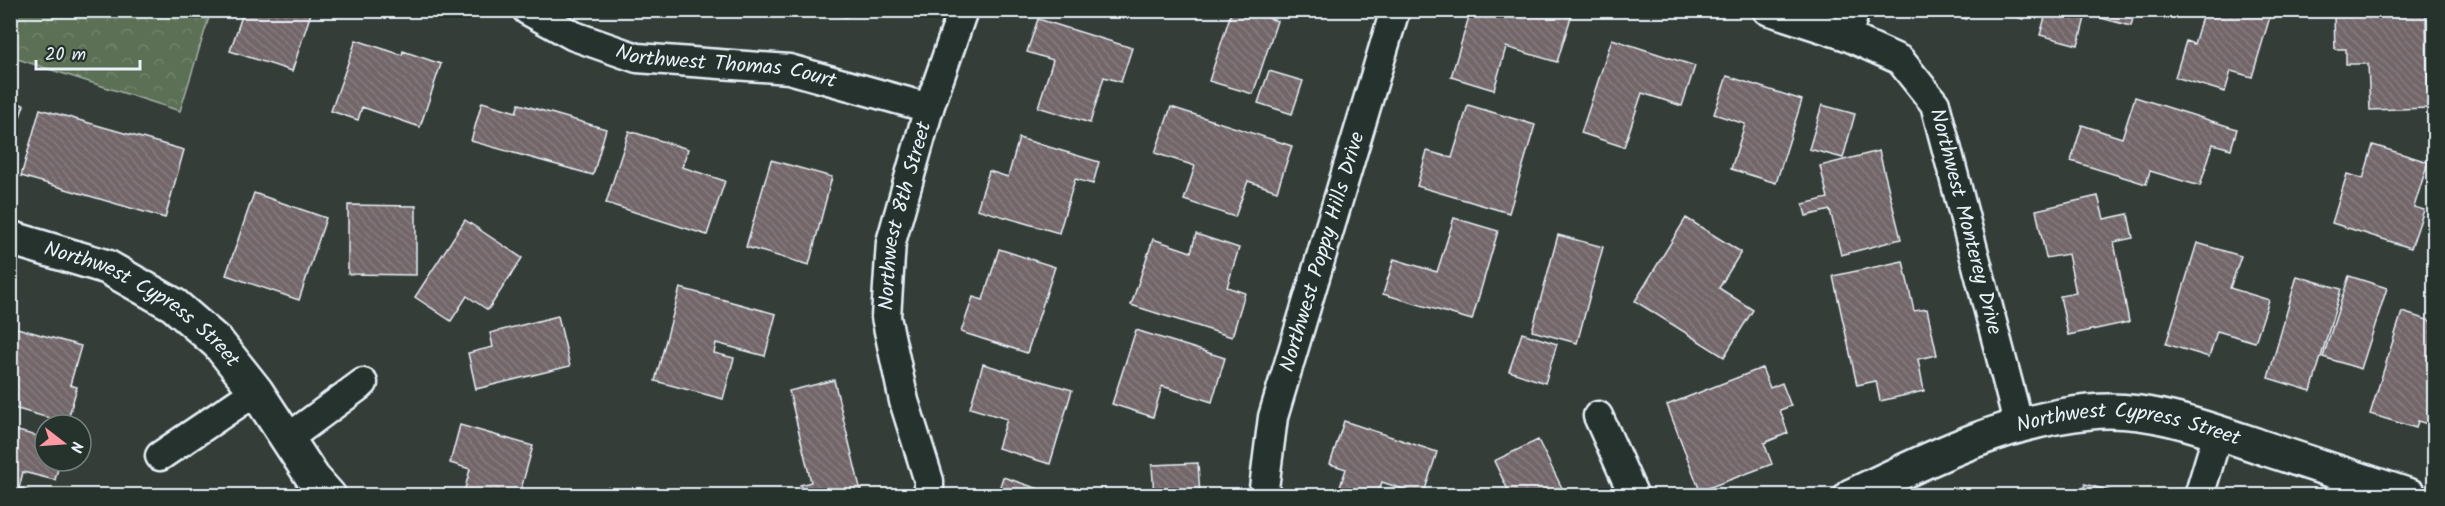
<svg xmlns="http://www.w3.org/2000/svg" width="2445" height="506" font-family="Kalam,sans-serif">
<defs>
<pattern id="forest-crowns" width="20" height="18" patternUnits="userSpaceOnUse" patternTransform="scale(1.5)"><rect width="20" height="18" fill="#5b7054"/><path d="M2 6a3 3 0 1 1 6 0M12 15a3 3 0 1 1 6 0" fill="none" stroke="#73856d"/></pattern>
<pattern id="building-back-hatch" width="6" height="6" patternUnits="userSpaceOnUse" patternTransform="scale(1.5)"><rect width="6" height="6" fill="#726669"/><path d="M-1 5l2 2M0 0l6 6M5-1l2 2" fill="none" stroke="#867c7f"/></pattern>
</defs>
<rect width="100%" height="100%" fill="#353d39"/>
<filter id="ink" filterUnits="userSpaceOnUse"><feTurbulence type="fractalNoise" baseFrequency=".0167" numOctaves="2"/><feDisplacementMap in="SourceGraphic" scale="12" xChannelSelector="R" yChannelSelector="G"/><feConvolveMatrix kernelMatrix="1 2 1 2 8 2 1 2 1" color-interpolation-filters="sRGB"/></filter>
<g filter="url(#ink)">
<!-- forest -->
<path fill="url(#forest-crowns)" stroke="#a2b0a6" stroke-width="1.5" d="M11,10H211V11L180,111L11,57Z"/>
<!-- building -->
<path fill="url(#building-back-hatch)" stroke="#e8f1f8" stroke-width="1.5" d="M244,10H312L292,71L230,51Z
M824,10H848L846,17Z
M1232,10H1246L1277,21L1253,94L1209,81Z
M1471,10H1550L1571,17L1557,62L1506,47L1494,90L1451,77Z
M1938,10H1968L1966,19Z
M1994,10H2026L2023,19Z
M2047,10H2135L2131,26L2086,14L2078,45L2040,35Z
M2204,10H2272L2252,77L2231,71L2225,92L2175,77L2186,41L2194,44Z
M2426,14L2428,108L2370,110L2368,64H2346V49H2335L2334,17Z
M1038,19L1132,48L1121,82L1104,77L1090,123L1038,107L1053,60L1027,52Z
M1612,39L1695,66L1682,106L1642,93L1624,147L1581,133Z
M356,40L402,55L403,51L441,64L420,127L362,107L358,120L331,111Z
M1269,71L1303,81L1292,114L1258,103Z
M1727,76L1802,100L1776,183L1731,169L1745,124L1714,114Z
M2135,97L2237,129L2231,149L2213,144L2200,186L2150,171L2146,184L2071,161L2082,125L2122,138Z
M10,101L24,105L10,146Z
M482,102L516,112L519,104L606,129L593,175L471,141Z
M1468,105L1535,125L1509,213L1417,186L1427,151L1452,158Z
M1822,105L1855,114L1843,158L1809,149Z
M1171,107L1292,146L1277,191L1248,181L1235,217L1184,200L1195,166L1155,153Z
M40,109L184,150L165,218L21,176Z
M629,131L688,149L682,167L725,181L707,235L606,203Z
M1019,138L1099,162L1093,184L1075,179L1059,233L977,209L989,171L1008,177Z
M2373,145L2428,162L2414,207L2424,210L2411,248L2332,223L2347,174L2363,179Z
M1879,151L1901,239L1841,255L1830,210L1806,216L1803,204L1828,198L1820,166Z
M771,160L832,177L809,265L746,247Z
M254,193L326,218L299,300L226,275Z
M2098,196L2104,219L2128,214L2133,238L2114,242L2129,322L2068,335L2060,296L2076,293L2068,254L2046,258L2036,210Z
M348,205L416,206V275L348,274Z
M1454,218L1498,231L1472,320L1383,294L1394,259L1437,272Z
M1686,218L1741,252L1719,288L1753,310L1724,357L1635,301Z
M465,220L522,258L488,310L467,296L451,321L415,297Z
M1196,234L1239,248L1227,287L1245,293L1232,337L1131,305L1153,239L1191,252Z
M1558,235L1603,247L1577,343L1532,331Z
M2197,243L2241,256L2230,288L2269,300L2255,342L2217,331L2209,357L2166,344Z
M999,249L1055,267L1027,353L961,332L973,297L983,300Z
M1903,261L1914,311L1927,309L1937,355L1918,359L1924,391L1880,401L1876,381L1857,385L1833,276Z
M2297,276L2341,289L2311,391L2268,378Z
M2349,276L2387,288L2361,369L2323,357Z
M680,288L776,314L765,356L716,343L714,353L734,358L723,399L655,381Z
M2402,312L2434,322V362L2429,382L2434,384V426L2418,421L2416,428L2370,414Z
M558,316L570,366L476,389L468,353L493,347L490,333Z
M10,326L81,346L70,385L77,387L67,423L10,407Z
M1136,330L1225,358L1212,402L1162,386L1153,417L1112,404Z
M1522,333L1557,344L1545,383L1509,371Z
M983,364L1072,390L1050,464L998,448L1007,419L970,408Z
M1762,368L1770,388L1782,383L1791,406L1780,410L1788,433L1764,443L1772,464L1700,491L1667,405Z
M834,380L862,496H803L800,485L811,482L789,391Z
M1344,421L1437,452L1423,496L1382,482L1377,496H1337L1346,469L1330,464Z
M460,425L533,446L519,496H463L470,469L450,463Z
M10,429L45,438V461H60L55,480L23,472L19,488L36,493L35,496H10Z
M1538,440L1566,496H1511L1494,461Z
M1198,463L1200,496H1154L1152,465Z
M1003,477L1060,496H997Z
M2085,484L2124,495V496H2082Z
M607,487L634,496H605Z
M574,491L590,496H573Z"/>
<g fill="none" stroke-linecap="round" stroke-linejoin="round">
<!-- street casing -->
<g stroke="#e8f1f8" stroke-width="33">
<g id="street">
<path id="s1" d="M527,10L574,36L637,58L789,69L929,108"/>
<path id="s2" d="M1767,10L1847,36L1900,60L1935,104L2019,426"/>
<path d="M1847,36L1855,10"/>
<path d="M1598,416L1634,496"/>
<path d="M287,439L363,383"/>
<path d="M160,456L256,391"/>
<path id="s3" d="M929,496V481L904,401L886,317L891,242L929,108L963,10"/>
<path id="s4" d="M1263,496L1273,417L1395,10"/>
<path d="M2199,496L2218,433"/>
</g>
</g>
<!-- secondary casing -->
<g stroke="#e8f1f8" stroke-width="38">
<g id="secondary">
<path id="s5" d="M10,238L107,267L174,305L218,343L256,391L313,478L329,496"/>
<path id="s6" d="M1851,496C1927,460 2005,420 2090,412C2150,406 2211,430 2267,449C2314,464 2362,480 2410,496"/>
</g>
</g>
<!-- street -->
<use href="#street" stroke="#26332d" stroke-width="28"/>
<!-- secondary -->
<use href="#secondary" stroke="#26332d" stroke-width="33"/>
</g>
</g>
<g text-anchor="middle" dominant-baseline="central" stroke-width="6" stroke-linejoin="round" paint-order="stroke">
<!-- street labels -->
<g font-size="21" fill="#e8f1f8" stroke="#26332d">
<text stroke="none"><textPath href="#s1" startOffset="210">Northwest Thomas Court</textPath></text>
<text stroke="none"><textPath href="#s3" startOffset="288">Northwest 8th Street</textPath></text>
<text stroke="none"><textPath href="#s2" startOffset="320">Northwest Monterey Drive</textPath></text>
<text stroke="none"><textPath href="#s4" startOffset="252">Northwest Poppy Hills Drive</textPath></text>
<text stroke="none"><textPath href="#s5" startOffset="150">Northwest Cypress Street</textPath></text>
<text stroke="none"><textPath href="#s6" startOffset="294">Northwest Cypress Street</textPath></text>
</g>
</g>
<!-- margin -->
<rect width="2445" height="506" fill="none" stroke="#26332d" stroke-width="36"/>
<rect x="18" y="18" width="2409" height="470" fill="none" stroke="#e8f1f8" stroke-width="2" filter="url(#ink)"/>
<!-- north arrow -->
<g transform="translate(63 443) rotate(107)"><circle r="28" fill="#26332d" stroke="#747f7e" stroke-width="1.5"/>
<path d="M0-4.5L10 22L0 15L-10 22Z" fill="#ff9aa2"/>
<text y="-9" font-size="16" font-weight="bold" text-anchor="middle" fill="#e8f1f8">N</text>
</g>
<!-- scale -->
<path d="M36 60v9h104v-9" fill="none" stroke="#e8f1f8" stroke-width="3"/>
<text x="45" y="60" font-size="18" fill="#e8f1f8" stroke="#26332d" stroke-width="4.5" paint-order="stroke">20 m</text>
</svg>
